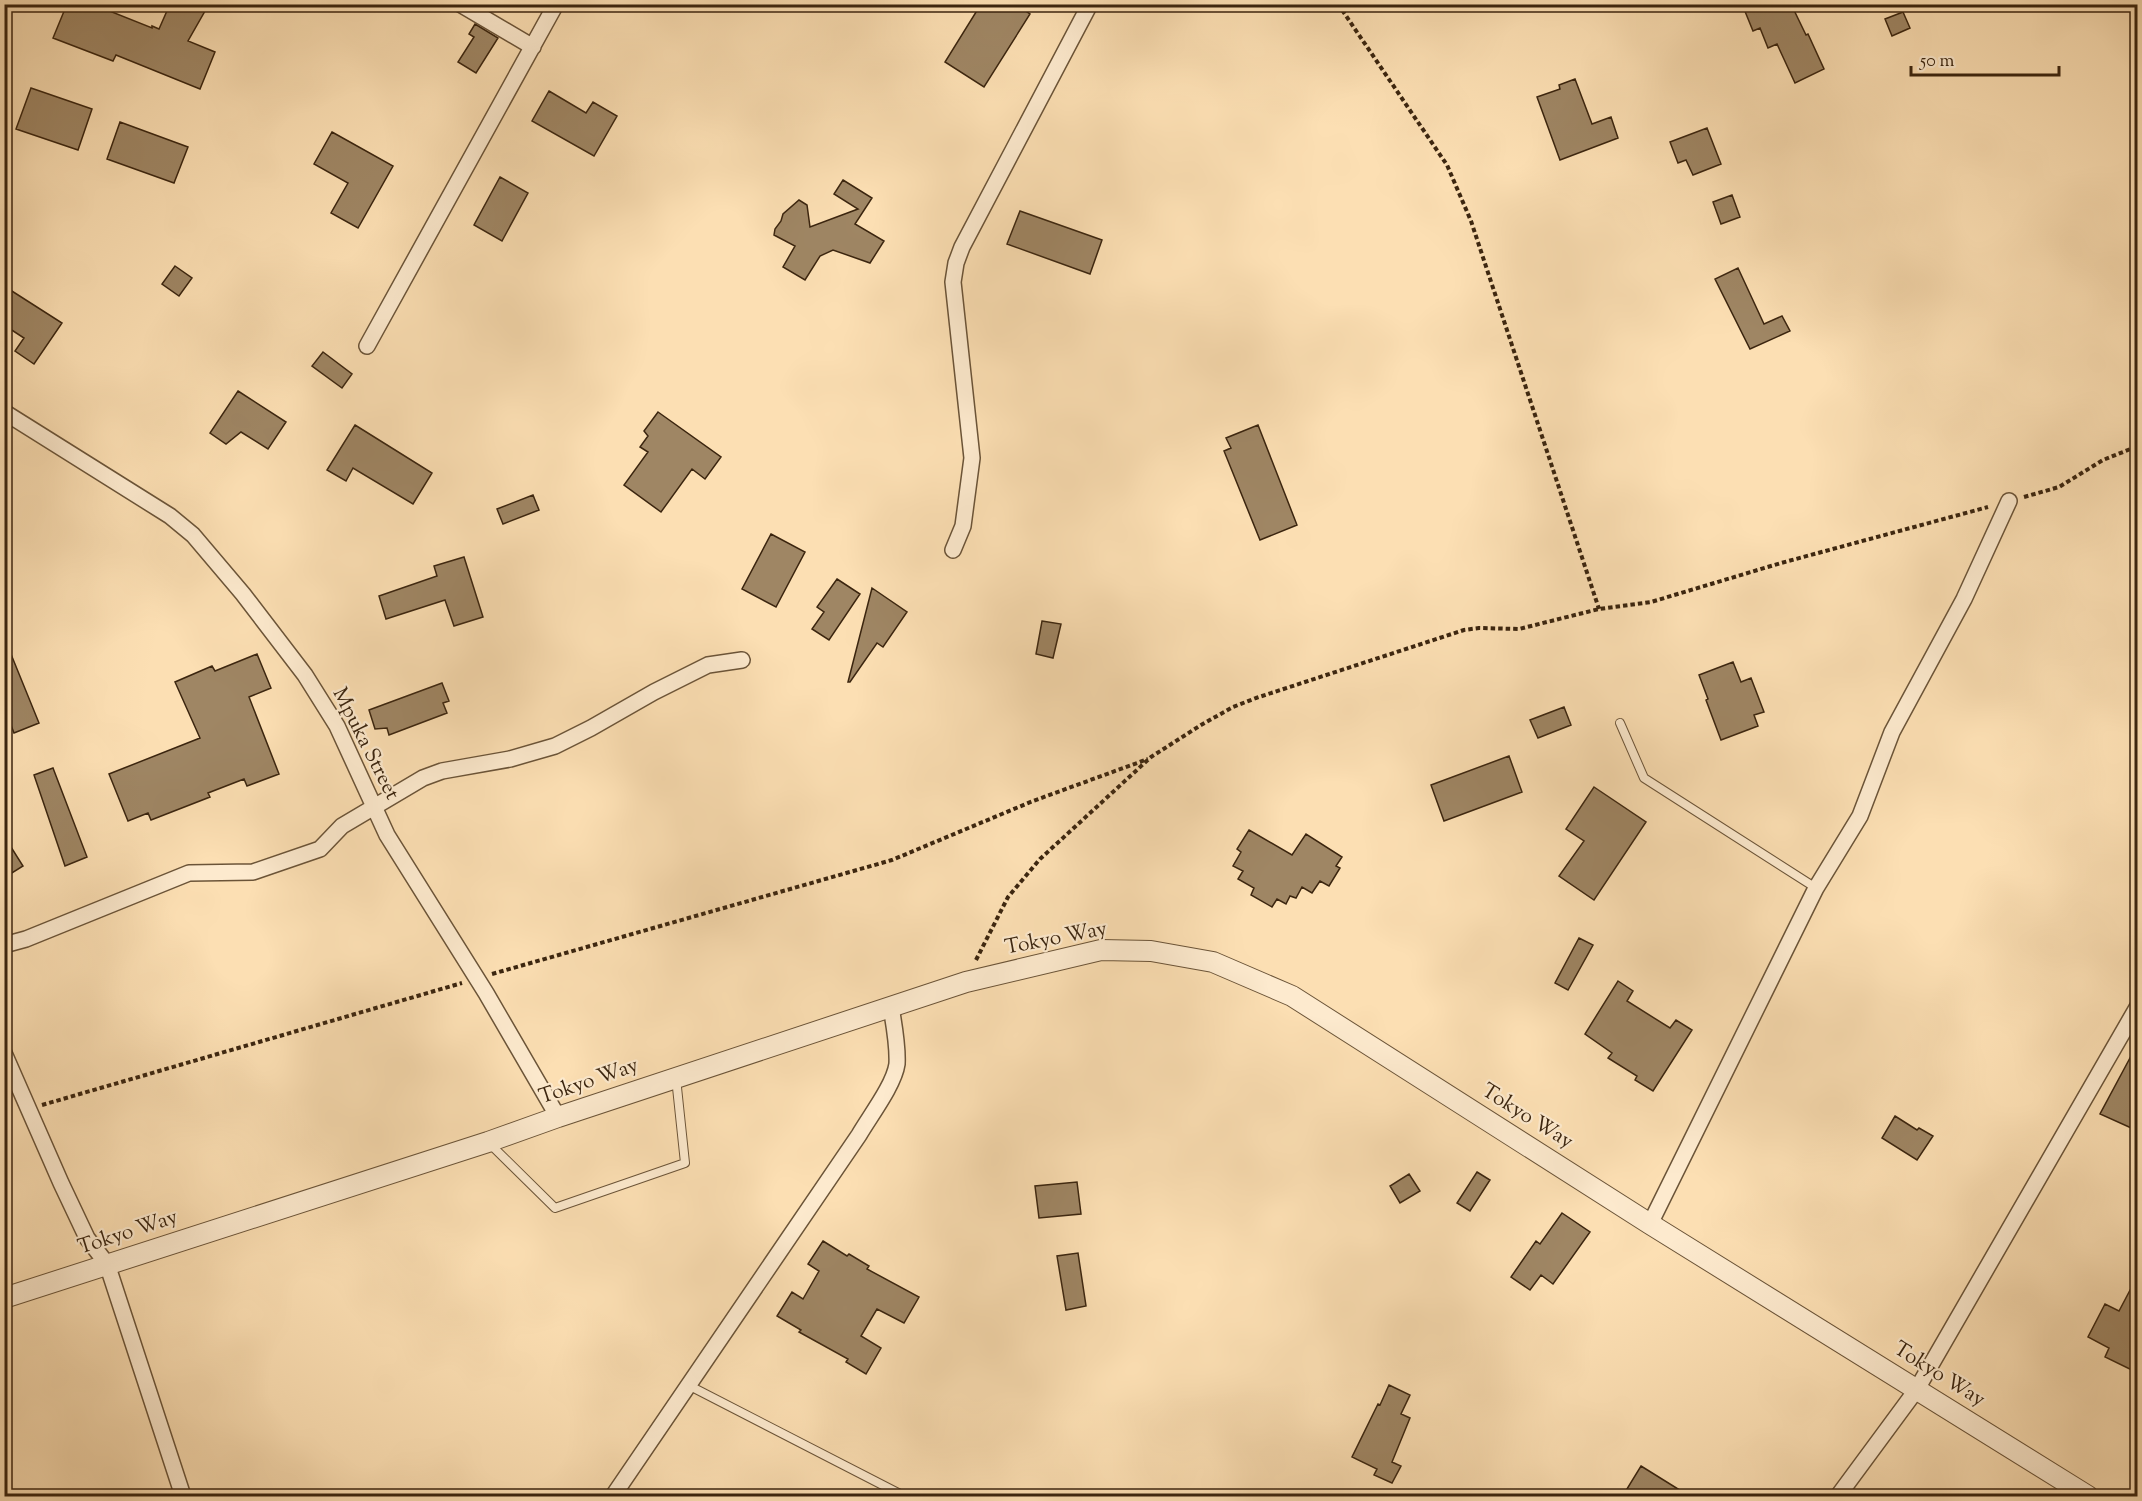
<svg xmlns="http://www.w3.org/2000/svg" width="2142" height="1501" font-family="'Sorts Mill Goudy',serif">
<rect width="100%" height="100%" fill="#fcdfb3"/>
<filter id="stains"><feTurbulence type="fractalNoise" baseFrequency=".00333" numOctaves="4"/><feColorMatrix values="0 0 0 0 .2 0 0 0 0 .09 0 0 0 0 .02 0 0 0 .5 -.17"/></filter>
<radialGradient id="worn" r=".72"><stop offset=".6" stop-color="#630" stop-opacity="0"/><stop offset="1" stop-color="#630" stop-opacity=".3"/></radialGradient>
<!-- building -->
<path fill="#9f8664" stroke="#3b250f" stroke-width="1.5" d="M67,4H92L152,28V26L159,29L170,4H209L188,41L215,52L200,89L116,55L113,61L53,38Z
M981,4H1015L1030,14L984,87L945,62Z
M1742,4H1791L1806,35L1808,34L1824,69L1795,83L1777,44L1768,48L1760,28L1753,31Z
M1903,12L1910,28L1892,36L1885,19Z
M475,24L498,38L476,73L458,62L474,37L469,34Z
M1575,79L1592,124L1611,117L1618,138L1560,160L1537,97L1560,89L1559,85Z
M31,88L92,109L78,150L16,129Z
M549,91L586,113L593,102L617,116L594,156L532,121Z
M120,122L188,147L174,183L107,159Z
M1707,128L1721,164L1693,175L1686,160L1678,163L1670,142Z
M332,132L393,166L358,228L331,213L348,183L314,164Z
M500,177L528,193L502,241L474,225Z
M843,180L872,198L855,224L884,241L870,263L833,250L820,256L805,280L783,267L795,246L774,235L775,229L781,221L783,214L799,200L807,205L810,227L858,209L834,194Z
M1732,195L1740,217L1721,224L1713,202Z
M1020,211L1102,240L1090,274L1007,244Z
M175,266L192,278L179,296L162,284Z
M1738,268L1764,324L1782,316L1790,331L1750,349L1715,279Z
M4,286L62,323L34,364L15,351L24,338L4,325Z
M323,352L352,374L342,388L312,366Z
M238,391L286,422L268,449L241,432L226,444L210,433Z
M658,412L721,457L705,479L692,469L661,512L624,485L648,452L640,447L648,436L644,431Z
M355,425L432,473L413,504L353,468L346,481L327,470Z
M1258,425L1297,525L1260,540L1224,451L1231,448L1226,438Z
M533,495L539,510L503,524L497,509Z
M771,534L805,552L776,607L742,589Z
M464,557L483,617L454,626L445,600L386,619L379,596L437,576L434,566Z
M837,579L860,594L829,640L812,629L824,612L817,607Z
M872,588L907,612L883,647L877,643L850,682H848Z
M1042,621L1061,624L1053,658L1036,654Z
M4,637L39,723L14,733L4,707Z
M257,654L271,688L249,697L279,774L247,786L244,779L208,793L210,797L151,820L148,813L128,821L109,774L200,738L175,682L212,666L215,671Z
M1733,662L1741,682L1751,678L1764,712L1754,715L1758,726L1721,740L1706,700L1708,699L1699,675Z
M442,683L449,701L443,703L447,713L389,735L387,728L375,729L369,710Z
M1564,707L1571,725L1538,738L1530,720Z
M1509,756L1522,792L1444,821L1431,785Z
M53,768L87,857L65,866L34,775Z
M1594,787L1646,822L1594,900L1559,876L1584,841L1566,829Z
M1249,830L1292,855L1306,834L1342,857L1336,866L1340,868L1329,886L1320,881L1312,893L1302,887L1296,898L1290,896L1286,904L1277,899L1272,907L1251,895L1254,888L1238,879L1243,871L1233,866L1241,852L1237,849Z
M4,836L23,866L4,878Z
M1579,938L1593,945L1568,990L1555,983Z
M1618,981L1633,991L1627,1001L1670,1028L1676,1020L1692,1030L1653,1091L1635,1080L1637,1076L1608,1058L1612,1053L1585,1034Z
M2138,1043V1131L2100,1114Z
M1895,1116L1917,1130L1919,1128L1933,1136L1917,1160L1882,1138Z
M1477,1172L1490,1180L1470,1211L1457,1203Z
M1409,1174L1420,1191L1400,1203L1390,1186Z
M1077,1182L1081,1214L1039,1218L1035,1186Z
M1562,1213L1590,1232L1553,1284L1541,1275L1530,1290L1511,1277L1536,1241L1540,1244Z
M823,1241L847,1256L849,1254L869,1266L867,1269L919,1297L904,1323L877,1309L861,1336L881,1348L866,1374L846,1362L848,1359L799,1332L801,1330L777,1316L792,1292L803,1299L819,1271L808,1264Z
M1078,1253L1086,1306L1066,1310L1057,1256Z
M2138,1275V1373L2105,1357L2109,1348L2088,1337L2105,1304L2119,1311Z
M1389,1385L1410,1395L1401,1414L1410,1418L1392,1462L1401,1466L1392,1483L1374,1475L1377,1469L1352,1457L1378,1404L1380,1405Z
M1641,1466L1691,1497H1622Z"/>
<g fill="none" stroke-linecap="round" stroke-linejoin="round">
<!-- service casing -->
<g stroke="#6b5438" stroke-width="10">
<path id="service" d="M1620,723L1644,778L1816,888
M489,1143L555,1208L685,1163L676,1078
M688,1385L904,1496"/>
</g>
<!-- minor casing -->
<g stroke="#6b5438" stroke-width="18">
<path id="minor" d="M460,4L533,47
M367,346L556,4
M4,412L170,516L193,535L243,594L305,675L337,726L387,835L486,993L558,1117
M953,550L963,526L972,458L953,282L956,263L962,247L1090,4
M4,945L26,939L189,873L253,872L320,849L342,826L423,778L442,771L510,759L555,746L591,728L654,692L708,665L742,660
M4,1053L61,1183L87,1238L107,1264L183,1496
M1650,1224L1816,888L1860,816L1892,732L1964,599L2009,501
M613,1496L859,1135C870,1116 894,1085 897,1064C898,1045 894,1025 891,1007
M1838,1496L1917,1389L2138,1006"/>
</g>
<!-- tertiary casing -->
<g stroke="#6b5438" stroke-width="22">
<path id="tertiary" d="M4,1298L488,1142L558,1117L966,982L1101,950L1151,951L1213,962L1292,996L1650,1224L2088,1496"/>
</g>
<!-- path -->
<path stroke="#3b250f" stroke-width="4" stroke-dasharray="4.5 3" stroke-linecap="butt" d="M1338,4L1447,165L1471,221L1599,609
M2024,497L2059,487L2103,460L2138,446
M976,960L1008,897L1040,859L1151,757L1201,725L1233,707L1256,698L1464,630L1479,628L1519,629L1599,609L1651,602L1781,563L1988,507
M492,974L892,860L1033,801L1148,759
M42,1105L462,983"/>
<!-- service -->
<use href="#service" stroke="#fdeace" stroke-width="8"/>
<!-- minor -->
<use href="#minor" stroke="#fdeace" stroke-width="15"/>
<!-- tertiary -->
<use href="#tertiary" stroke="#fdeace" stroke-width="20"/>
</g>
<g text-anchor="middle" dominant-baseline="central" stroke-width="4.5" stroke-linejoin="round" paint-order="stroke">
<!-- street labels -->
<g font-size="21" fill="#3b250f" stroke="#fdeace">
<text transform="translate(365 744) rotate(63)">Mpuka Street</text>
<text transform="translate(1056 939) rotate(-11)">Tokyo Way</text>
<text transform="translate(589 1082) rotate(-19)">Tokyo Way</text>
<text transform="translate(1527 1117) rotate(32)">Tokyo Way</text>
<text transform="translate(128 1233) rotate(-18)">Tokyo Way</text>
<text transform="translate(1939 1375) rotate(32)">Tokyo Way</text>
</g>
</g>
<!-- margin -->
<rect width="2142" height="1501" fill="none" stroke="#fcdfb3" stroke-width="24"/>
<rect x="6" y="6" width="2130" height="1489" fill="none" stroke="#3b250f" stroke-width="3"/>
<rect x="12" y="12" width="2118" height="1477" fill="none" stroke="#3b250f" stroke-width="1.5"/>
<!-- scale -->
<path d="M1911 66v9h148v-9" fill="none" stroke="#3b250f" stroke-width="3"/>
<text x="1920" y="66" font-size="18" fill="#3b250f" stroke="#fdeace" stroke-width="4.5" paint-order="stroke">50 m</text>
<rect width="100%" height="100%" filter="url(#stains)"/>
<rect width="100%" height="100%" fill="url(#worn)"/>
</svg>
